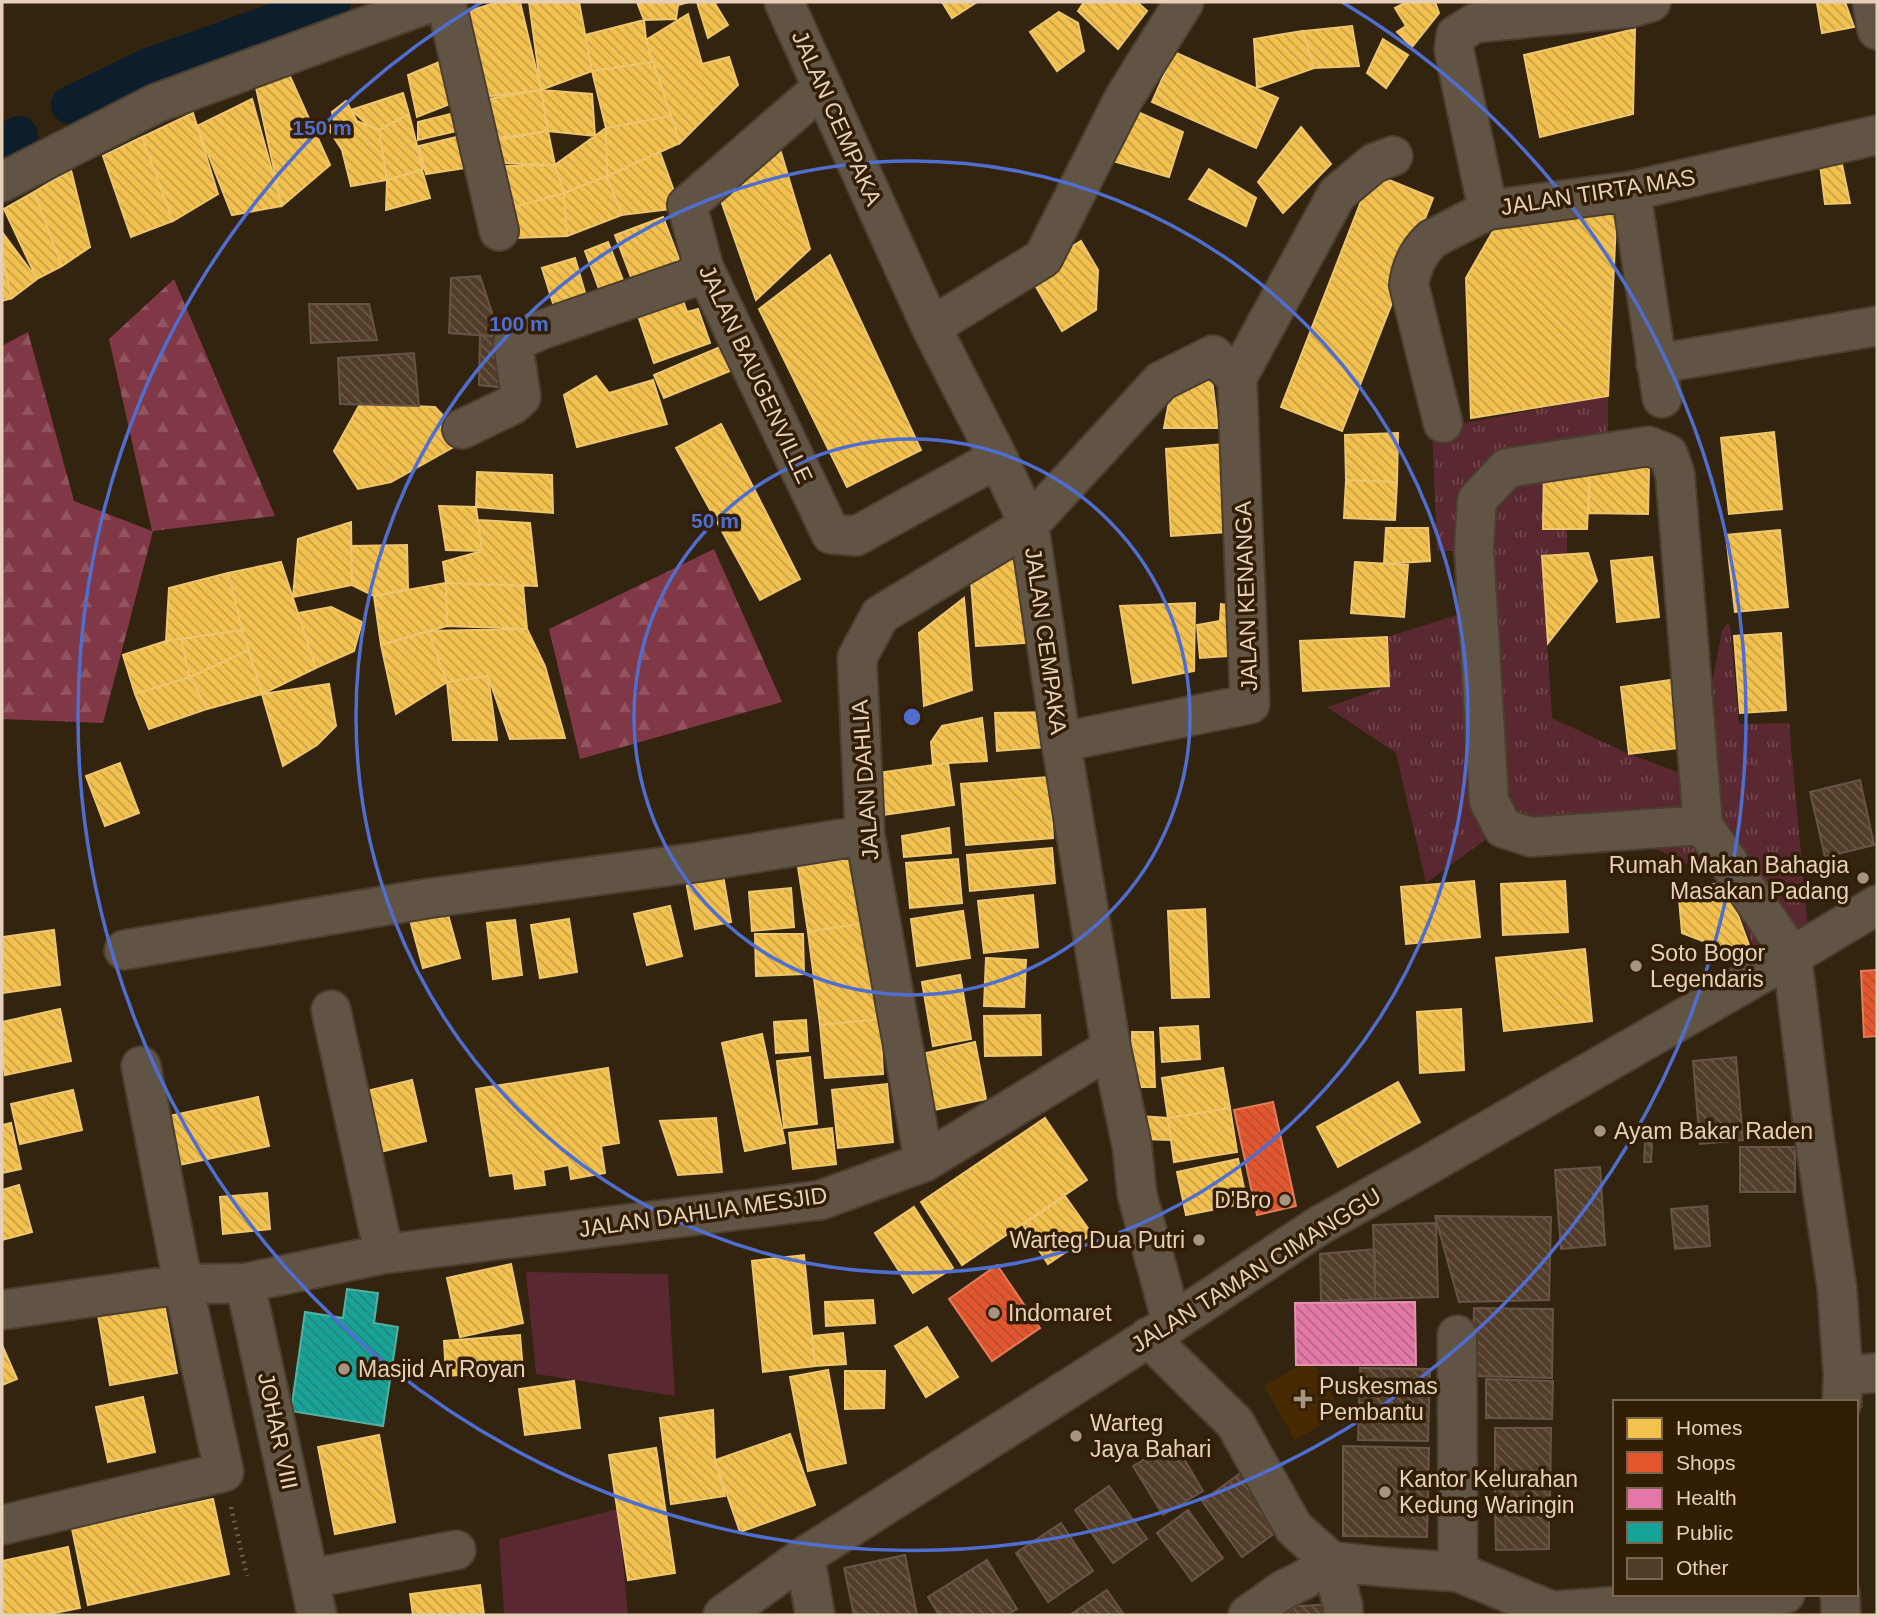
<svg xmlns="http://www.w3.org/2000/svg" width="1879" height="1617" font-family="Helvetica,sans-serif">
<defs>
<pattern id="grass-tufts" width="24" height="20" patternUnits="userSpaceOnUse" patternTransform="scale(1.75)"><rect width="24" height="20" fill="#592830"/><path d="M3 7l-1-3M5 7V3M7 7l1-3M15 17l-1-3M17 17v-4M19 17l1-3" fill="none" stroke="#71464c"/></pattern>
<pattern id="forest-firs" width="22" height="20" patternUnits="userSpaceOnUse" patternTransform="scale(1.75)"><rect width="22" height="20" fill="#803846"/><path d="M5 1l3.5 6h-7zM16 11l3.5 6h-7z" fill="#92545f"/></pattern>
<pattern id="homes-back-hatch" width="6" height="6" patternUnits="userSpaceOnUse" patternTransform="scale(1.75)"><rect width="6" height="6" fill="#f2c14e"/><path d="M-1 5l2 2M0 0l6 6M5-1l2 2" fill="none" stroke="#c7a048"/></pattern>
<pattern id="shops-back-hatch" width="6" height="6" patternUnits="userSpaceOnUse" patternTransform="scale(1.75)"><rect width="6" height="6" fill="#e4572e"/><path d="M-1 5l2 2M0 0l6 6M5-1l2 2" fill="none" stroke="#b45031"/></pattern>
<pattern id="health-back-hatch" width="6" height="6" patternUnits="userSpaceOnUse" patternTransform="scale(1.75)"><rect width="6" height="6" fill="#e377a8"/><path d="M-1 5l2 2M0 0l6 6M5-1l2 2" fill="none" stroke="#b46686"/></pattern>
<pattern id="public-back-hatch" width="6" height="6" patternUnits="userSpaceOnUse" patternTransform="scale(1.75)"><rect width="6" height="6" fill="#17a398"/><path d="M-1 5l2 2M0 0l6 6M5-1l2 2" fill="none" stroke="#25857b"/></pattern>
<pattern id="building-back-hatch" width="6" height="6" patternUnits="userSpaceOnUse" patternTransform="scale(1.75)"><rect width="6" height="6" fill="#523d2a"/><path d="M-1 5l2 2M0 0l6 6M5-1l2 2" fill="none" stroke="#6b5847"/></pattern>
</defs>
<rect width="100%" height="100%" fill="#332410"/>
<!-- built -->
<path fill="#482a02" d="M1311,1359L1342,1413L1295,1440L1264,1386Z"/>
<!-- grass -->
<path fill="url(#grass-tufts)" d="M1608,396V466L1544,465L1543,528L1567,529V555L1542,557L1552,718L1629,754L1694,778L1722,630L1728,623L1730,626L1739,724L1789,723L1808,932L1758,958L1726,883L1608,826L1496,832L1426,883L1396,753L1327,707L1389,686L1387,637L1457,615L1453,551H1437L1432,429Z"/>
<!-- forest -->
<path fill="url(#forest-firs)" d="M174,279L275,516L153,531L103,723L2,719V346L28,332L74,501L152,531L109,339Z
M714,549L782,702L580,759L549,629Z"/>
<!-- green -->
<path fill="#592830" d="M526,1272L668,1274L675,1396L536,1374Z
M618,1509L628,1615H504L499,1539Z"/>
<!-- homes -->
<path fill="url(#homes-back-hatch)" stroke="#eec66e" stroke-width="2" d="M498,2H520L541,90L484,97L466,12Z
M529,2H579L592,71L541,90Z
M637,2H689L678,5L676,19L644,20Z
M697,2H714L728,25L708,38Z
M942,2H977L952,18Z
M1084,2H1137L1147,11L1118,49L1078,11Z
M1407,2H1435L1439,13L1412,47L1397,32L1406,26L1395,8Z
M1819,2H1845L1854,27L1822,33L1817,3Z
M1059,12L1078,23L1084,51L1057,71L1030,32Z
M688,14L702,64L729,57L738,85L680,143L646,40Z
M644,20L646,40L653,62L592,71L585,35Z
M1352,26L1359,66L1314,68L1303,31Z
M1635,29L1633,114L1540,137L1524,55Z
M1303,31L1314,68L1257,88L1254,39Z
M1383,39L1408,55L1386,88L1367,73Z
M1174,52L1278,98L1256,148L1152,102Z
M449,58L458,101L417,117L408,75Z
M653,62L671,116L606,128L592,71Z
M288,72L330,165L282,206L255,83Z
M541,90L548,131L498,138L482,100Z
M541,90L592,94L595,136L548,131Z
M403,93L409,114L379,130L368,125L351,110Z
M252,99L282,206L232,215L197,126Z
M346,101L357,121L379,130L387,180L351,186L342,150L326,125L335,126L332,112Z
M1122,105L1183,132L1169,177L1106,159Z
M459,112L465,129L418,140V122Z
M193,113L218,194L173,221L142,137Z
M409,114L423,169L387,180L379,130Z
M671,116L680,143L607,176L606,128Z
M1301,127L1331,164L1283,213L1258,182Z
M606,128L607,176L564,193L555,165Z
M548,131L555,165L502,163L498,140Z
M469,134L478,166L426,174L419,146Z
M142,137L173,221L131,237L103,156Z
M777,139L810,249L756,300L718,192Z
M660,152L680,208L622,215L607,176Z
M1840,155L1850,203L1825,204L1820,164Z
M555,165L564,193L514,207L502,166Z
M1209,169L1256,198L1246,226L1189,199Z
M71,170L90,247L62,266L34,192Z
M422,170L430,198L386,210L387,180Z
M1372,173L1433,198L1342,431L1281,407Z
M607,176L622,215L567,236L564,193Z
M34,192L62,266L37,279L4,209Z
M564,193L567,236L515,238L514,207Z
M1617,200L1608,396L1471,418L1466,278L1496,226Z
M663,217L685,275L637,293L615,235Z
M2,232L37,279L12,298L2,258Z
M1081,241L1098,270L1096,310L1062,331L1028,273Z
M608,242L626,288L602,297L585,251Z
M830,255L921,450L847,487L759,309Z
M2,258L12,298L2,301Z
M575,258L588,303L556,313L542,268Z
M678,286L687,312L698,309L710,343L654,363L633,301Z
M720,347L730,371L664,398L654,375Z
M596,376L609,393L653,380L667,424L577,447L564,395Z
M1212,379L1218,428H1164L1172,386Z
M360,404L435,407L466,440L391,482L358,489L334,451Z
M721,424L800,579L760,600L676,448Z
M1774,432L1782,509L1729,514L1721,438Z
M1398,433L1397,482L1346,480L1345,435Z
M1224,444L1227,532L1171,536L1166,449Z
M1544,465L1590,466L1587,529H1543Z
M1590,466L1649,467L1648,514L1589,513Z
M477,472L552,475L553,513L476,507Z
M1346,480L1397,482L1395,520L1344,518Z
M439,506L476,507L482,551L446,550Z
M478,520L530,523L537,586L446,583L443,562L482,551Z
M351,522L352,585L293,597L298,539Z
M1386,528H1428L1430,561L1384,564Z
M1780,530L1788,607L1735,612L1726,535Z
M407,545L408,589L374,596L352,585L351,546Z
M1027,548L1042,642L976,646L971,581Z
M1588,553L1597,581L1548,643L1542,556Z
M1652,557L1659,617L1617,622L1611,561Z
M281,562L316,668L262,694L242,630L228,573Z
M1355,562L1408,565L1404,617L1351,613Z
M228,573L242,630L166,641L169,588Z
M446,583L447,626L381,645L374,596Z
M446,583L523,586L527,629L447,626Z
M964,598L972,690L924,706L919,633Z
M1195,603L1194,671L1133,683L1120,606Z
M1221,604L1244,608L1242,655L1200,658L1197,625L1220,621Z
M331,607L362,622L354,651L316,668L298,613Z
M527,629L545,666L565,738L510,739L488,676L447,682L428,631Z
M242,630L249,650L190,677L181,639Z
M428,631L447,682L396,714L381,645Z
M1781,633L1786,710L1740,713L1734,636Z
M1387,637L1389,686L1303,691L1300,641Z
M181,639L190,677L135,694L123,655L166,641Z
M249,650L262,694L207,709L190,677Z
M488,676L497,740H453L447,682Z
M190,677L207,709L149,729L135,694Z
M1671,680L1680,748L1629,754L1621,687Z
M329,684L336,726L317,745L283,766L262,694Z
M1052,712L1058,746L997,751L995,713Z
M982,718L987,761L948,763L933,765L931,742L942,726Z
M120,763L139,813L105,826L86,776Z
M948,763L954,805L882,815L877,773Z
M1049,777L1053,838L966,845L961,784Z
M949,828L951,853L904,857L902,836Z
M1052,848L1055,883L970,891L967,855Z
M858,857L869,922L808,932L798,867Z
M958,859L962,903L910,908L906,863Z
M722,869L731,922L695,929L685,876Z
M1474,881L1480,937L1406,944L1401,887Z
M1565,881L1568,932L1503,935L1501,884Z
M1726,883L1755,961L1682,933L1678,888Z
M791,888L794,927L752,931L749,892Z
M1033,895L1038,947L984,953L978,901Z
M670,906L682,956L647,965L634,914Z
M1205,909L1209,997L1172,998L1168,911Z
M447,911L460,958L423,968L410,920Z
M963,911L970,958L917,966L911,919Z
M569,919L577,972L540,978L531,925Z
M515,920L522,975L493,979L487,923Z
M869,922L880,1019L820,1025L808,932Z
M54,930L60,985L2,993V937Z
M755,934H803L804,974L756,976Z
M1585,949L1592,1021L1504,1031L1496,958Z
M986,958L1026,960L1024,1007L984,1006Z
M960,975L971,1039L933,1046L922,982Z
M60,1009L71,1061L5,1075L2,1057V1022Z
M1461,1009L1464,1070L1420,1073L1417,1012Z
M1040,1015L1041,1055L985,1056L984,1016Z
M880,1019L883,1074L825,1078L820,1025Z
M806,1020L808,1051L776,1053L774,1022Z
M1198,1026L1200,1059L1162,1062L1160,1028Z
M1132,1032H1153L1155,1087H1133Z
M762,1034L785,1143L745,1151L722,1043Z
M975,1042L986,1099L934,1110L922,1054Z
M810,1057L817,1124L784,1128L777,1061Z
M608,1068L619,1143L601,1146L605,1173L571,1179L569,1165L543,1170L545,1185L515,1189L513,1173L490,1176L476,1089Z
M1223,1068L1230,1108L1168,1118L1162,1078Z
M412,1080L426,1141L380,1152L367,1091Z
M1398,1082L1420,1122L1338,1167L1317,1127Z
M887,1084L893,1142L838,1148L832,1090Z
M73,1090L82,1130L20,1144L11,1104Z
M258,1097L269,1146L179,1165L169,1116Z
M1230,1108L1237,1152L1174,1162L1168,1118Z
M1139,1116L1168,1118L1171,1140L1140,1139Z
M716,1118L722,1172L678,1175L660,1121Z
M1045,1118L1087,1180L962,1265L921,1202Z
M11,1123L21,1169L2,1173V1125Z
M832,1128L836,1164L793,1169L789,1133Z
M1238,1159L1247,1203L1186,1215L1177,1172Z
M19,1185L32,1232L2,1240V1190Z
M267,1193L270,1229L223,1234L220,1197Z
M1065,1196L1092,1234L1048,1264L1023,1225Z
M914,1207L953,1268L913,1293L875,1233Z
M804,1255L815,1366L763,1372L752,1261Z
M511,1264L523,1323L460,1337L447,1278Z
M163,1298L177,1373L110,1385L97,1309Z
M873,1300L875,1323L826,1326L825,1302Z
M927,1327L958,1377L926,1397L895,1346Z
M843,1333L846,1364L815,1366L813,1336Z
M520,1335L523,1371L446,1376L444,1341Z
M2,1345L17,1379L2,1385Z
M828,1370L846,1463L808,1471L790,1377Z
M845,1371H885L884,1408L845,1409Z
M574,1381L580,1428L525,1435L519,1389Z
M143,1397L155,1452L108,1462L96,1407Z
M713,1410L715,1460L725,1496L671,1504L660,1418Z
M790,1434L815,1505L740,1532L715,1460Z
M379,1435L395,1522L335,1534L318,1447Z
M656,1448L675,1573L628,1580L609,1455Z
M213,1499L229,1574L88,1605L72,1529Z
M68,1547L80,1608L44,1615H2V1561Z
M480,1585L484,1615H413L410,1594Z"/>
<!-- shops -->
<path fill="url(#shops-back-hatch)" stroke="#e57b58" stroke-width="2" d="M1877,970V1036L1864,1037L1861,971Z
M1273,1102L1296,1206L1257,1215L1234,1110Z
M997,1265L1040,1328L992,1361L949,1299Z"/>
<!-- health -->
<path fill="url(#health-back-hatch)" stroke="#e492ad" stroke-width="2" d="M1415,1302L1416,1365H1296L1295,1303Z"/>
<!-- public -->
<path fill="url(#public-back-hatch)" stroke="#55b0a2" stroke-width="2" d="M347,1289L378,1293L374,1323L398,1327L383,1426L291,1411L305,1312L343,1318Z"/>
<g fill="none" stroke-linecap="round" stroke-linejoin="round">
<!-- canal -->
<path stroke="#0c1e2c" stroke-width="38" d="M70,105L146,68L332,2
M2,144L19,135"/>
</g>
<!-- building -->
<path fill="url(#building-back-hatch)" stroke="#665446" stroke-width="2" d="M480,276L500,337L449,333L451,278Z
M309,304H369L377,340L311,343Z
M480,335L500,337L508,388L479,385Z
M414,353L419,406L340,404L338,358Z
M1860,780L1874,845L1825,857L1810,792Z
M1736,1057L1743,1140L1700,1144L1693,1061Z
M1645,1143H1652L1651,1162H1644Z
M1740,1147H1795V1192H1740Z
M1600,1167L1605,1245L1561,1249L1555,1170Z
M1707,1206L1710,1246L1675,1249L1671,1209Z
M1435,1216L1551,1217L1549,1300L1459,1302Z
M1436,1223L1438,1297L1375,1299L1373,1225Z
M1375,1249V1299L1321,1301L1320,1254Z
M1474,1308L1553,1309L1552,1378L1472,1376Z
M1360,1368L1430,1369L1428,1441L1358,1440Z
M1486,1379L1553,1381L1552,1419L1486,1418Z
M1495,1428H1551L1550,1503H1495Z
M1174,1442L1203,1491L1163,1515L1133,1466Z
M1343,1446L1429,1448L1427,1537L1343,1536Z
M1245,1470L1285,1526L1242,1557L1202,1501Z
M1109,1486L1147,1539L1113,1563L1075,1510Z
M1188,1510L1223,1558L1192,1581L1157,1533Z
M1495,1513H1549V1549L1496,1550Z
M1061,1523L1093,1571L1048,1602L1016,1553Z
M905,1555L917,1615H854L844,1568Z
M987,1560L1017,1609L1007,1615H939L928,1597Z
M1107,1590L1124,1615H1070Z
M1331,1604L1332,1615H1285V1607Z"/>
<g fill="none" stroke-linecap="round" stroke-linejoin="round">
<!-- minor casing -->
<g stroke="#4b3e2f" stroke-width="42">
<path id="minor" d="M446,2L499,231
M784,2L931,327L998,458L1029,525L1061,742L1111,1048L1132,1146L1137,1194L1172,1323
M1872,2L1877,30
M823,87L687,205L704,268L831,534L856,536L998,458
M2,182L157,103L432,2
M1631,191L1662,398
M1488,210L1454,50L1456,35L1475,23L1630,8L1651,2
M931,327L1043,258L1124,98L1184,2
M1656,364L1877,326
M1237,378L1337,194L1374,163L1393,156
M1443,423L1409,285C1411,268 1418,252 1432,239L1488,210L1631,191L1877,135
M462,429L512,405L521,397L513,343L538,331L688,279L704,268
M1703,825L1531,837L1503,828L1489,801L1474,547L1477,500L1507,468L1649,446L1668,454L1675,474L1703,825L1792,956L1814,1135L1837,1288L1843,1375L1842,1402
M124,950L430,898L699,862L865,835
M331,1010L384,1254
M924,1162L865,835L857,658L880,615L1029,525L1161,381L1213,355L1237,378L1250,704L1061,742
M245,1283L317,1615
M2,1310L183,1284L245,1283L384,1254L821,1200L924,1162L1111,1048
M1457,1335L1458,1572
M1148,1337L1235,1423L1294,1528L1331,1561L1343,1606V1615
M1843,1375L1877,1373
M2,1525L224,1472L183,1284L141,1066
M805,1556L815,1615
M309,1579L456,1550
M1840,1594L1841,1615
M723,1615L805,1556L1172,1323L1320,1225L1426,1166L1792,956L1877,905
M1248,1615L1283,1590L1305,1579L1331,1561L1384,1567L1458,1572L1552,1611L1785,1594"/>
</g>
<!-- path -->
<path stroke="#6a5f50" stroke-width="4.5" stroke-dasharray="2 5" stroke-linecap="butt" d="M231,1507L247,1576"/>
<!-- minor -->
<use href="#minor" stroke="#625444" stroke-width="38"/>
</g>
<!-- distance rings -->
<g fill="none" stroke="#4f6ed0" stroke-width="3.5">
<circle cx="912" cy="717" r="278"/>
<circle cx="912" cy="717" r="556"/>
<path d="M1342 2A834 834 0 1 1 482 2"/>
</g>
<!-- markers -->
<g fill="#a7947e" stroke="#321e06" stroke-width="2.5">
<circle cx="1863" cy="878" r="7"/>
<circle cx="1636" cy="966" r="7"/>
<circle cx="1600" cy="1131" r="7"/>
<circle cx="1285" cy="1200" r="7"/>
<circle cx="1199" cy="1240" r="7"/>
<circle cx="994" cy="1313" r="7"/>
<circle cx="344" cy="1369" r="7"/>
<path d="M1299.5 1388.5h7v7h7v7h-7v7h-7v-7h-7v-7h7z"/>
<circle cx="1076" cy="1436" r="7"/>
<circle cx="1385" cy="1492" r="7"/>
</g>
<g text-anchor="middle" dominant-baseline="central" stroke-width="7" stroke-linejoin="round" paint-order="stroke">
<!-- street labels -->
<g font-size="23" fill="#e6d0b9" stroke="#321e06">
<text transform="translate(837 118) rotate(66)">JALAN CEMPAKA</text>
<text transform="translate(1598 192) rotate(-9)">JALAN TIRTA MAS</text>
<text transform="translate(756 374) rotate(65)">JALAN BAUGENVILLE</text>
<text transform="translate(1246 596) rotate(-92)">JALAN KENANGA</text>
<text transform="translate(1046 641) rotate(82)">JALAN CEMPAKA</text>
<text transform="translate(865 780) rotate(-94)">JALAN DAHLIA</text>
<text transform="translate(703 1212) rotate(-8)">JALAN DAHLIA MESJID</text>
<text transform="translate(1256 1270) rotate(-32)">JALAN TAMAN CIMANGGU</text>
<text transform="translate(278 1431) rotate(78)">JOHAR VIII</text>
</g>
<!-- poi labels -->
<g font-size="23" fill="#e6d0b9" stroke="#321e06" text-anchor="start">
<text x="1849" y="865" text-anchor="end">Rumah Makan Bahagia<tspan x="1849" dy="26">Masakan Padang</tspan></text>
<text x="1650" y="953">Soto Bogor<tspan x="1650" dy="26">Legendaris</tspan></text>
<text x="1614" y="1131">Ayam Bakar Raden</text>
<text x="1271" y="1200" text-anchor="end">D'Bro</text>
<text x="1185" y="1240" text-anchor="end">Warteg Dua Putri</text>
<text x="1008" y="1313">Indomaret</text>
<text x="358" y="1369">Masjid Ar Royan</text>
<text x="1319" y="1386">Puskesmas<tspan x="1319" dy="26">Pembantu</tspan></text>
<text x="1090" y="1423">Warteg<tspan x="1090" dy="26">Jaya Bahari</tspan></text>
<text x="1399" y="1479">Kantor Kelurahan<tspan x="1399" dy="26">Kedung Waringin</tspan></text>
</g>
</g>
<circle cx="912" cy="717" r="10" fill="#4f6ed0" stroke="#321e06" stroke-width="3.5"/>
<g font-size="21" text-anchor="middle" font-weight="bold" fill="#4f6ed0" stroke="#321e06" stroke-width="7" stroke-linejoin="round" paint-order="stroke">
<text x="322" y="135">150 m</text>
<text x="519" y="331">100 m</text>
<text x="715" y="528">50 m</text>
</g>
<!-- border -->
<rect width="1879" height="1617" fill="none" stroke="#e6d0b9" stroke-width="7"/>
<!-- legend -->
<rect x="1613" y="1400" width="245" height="196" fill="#321e06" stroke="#7a654e" stroke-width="2"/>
<rect x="1627" y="1418" width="35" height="21" fill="#f2c14e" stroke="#7a654e" stroke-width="2"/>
<text x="1676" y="1435" font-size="21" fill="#e6d0b9">Homes</text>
<rect x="1627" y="1452" width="35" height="21" fill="#e4572e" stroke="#7a654e" stroke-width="2"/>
<text x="1676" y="1470" font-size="21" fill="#e6d0b9">Shops</text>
<rect x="1627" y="1488" width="35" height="21" fill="#e377a8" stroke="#7a654e" stroke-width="2"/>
<text x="1676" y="1505" font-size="21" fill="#e6d0b9">Health</text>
<rect x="1627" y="1522" width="35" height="21" fill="#17a398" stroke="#7a654e" stroke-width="2"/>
<text x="1676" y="1540" font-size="21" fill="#e6d0b9">Public</text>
<rect x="1627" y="1558" width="35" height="21" fill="#523d2a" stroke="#7a654e" stroke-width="2"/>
<text x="1676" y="1575" font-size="21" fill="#e6d0b9">Other</text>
</svg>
